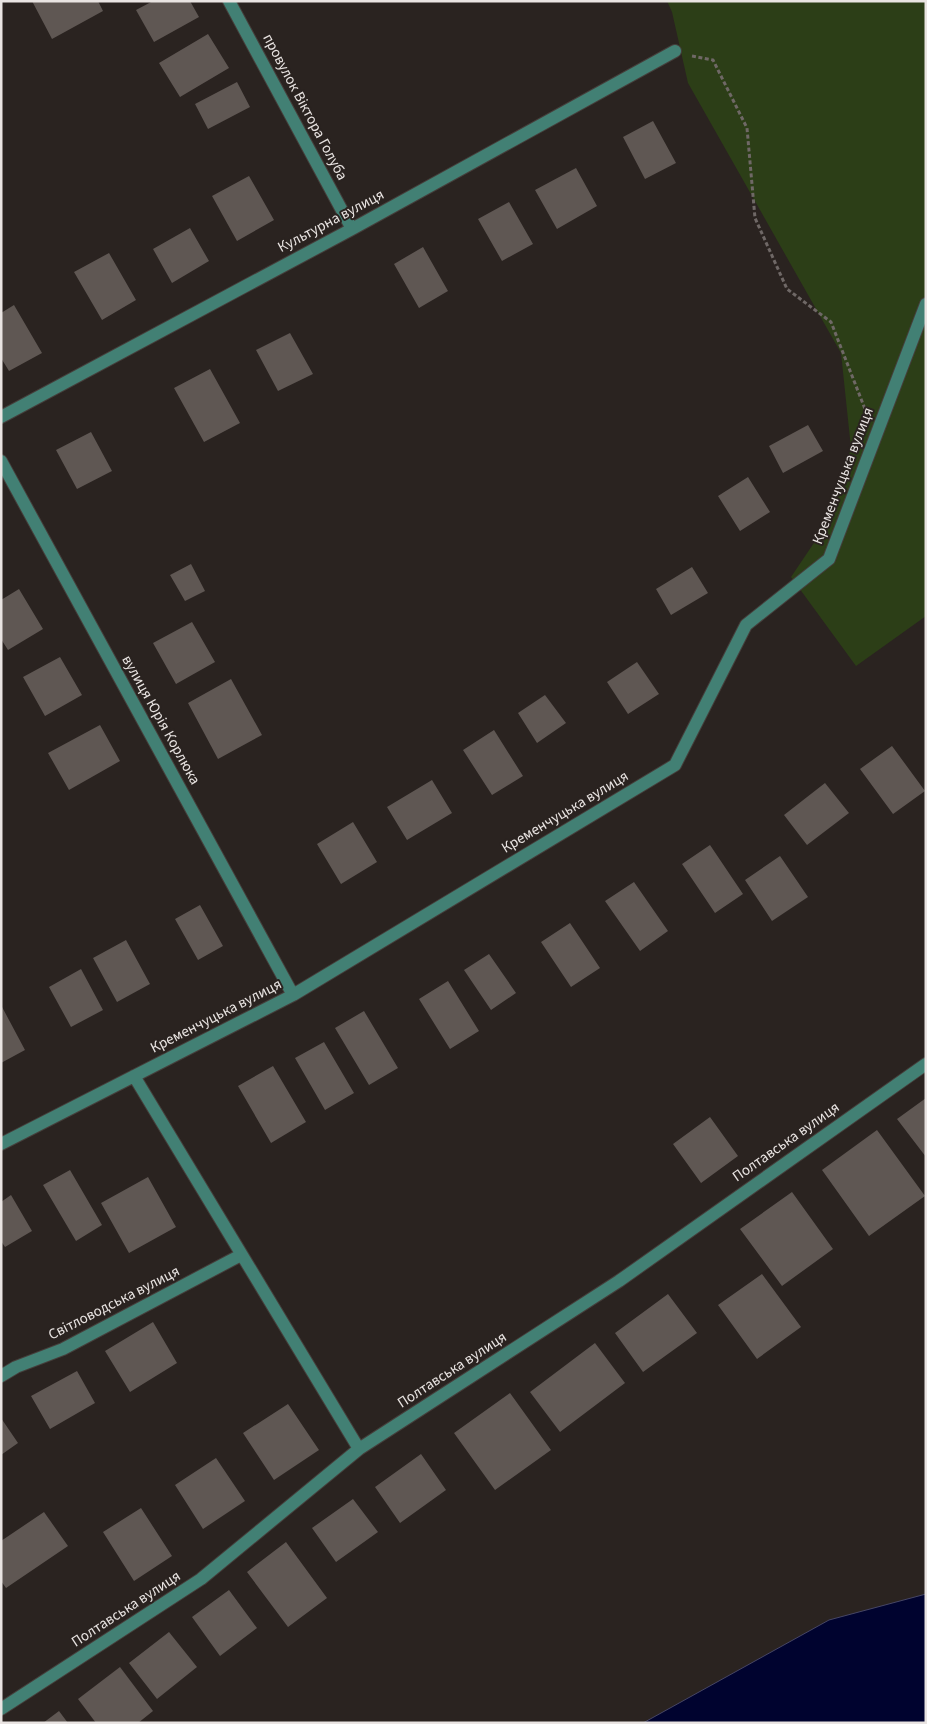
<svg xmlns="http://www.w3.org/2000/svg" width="927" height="1724" font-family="'Source Sans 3',sans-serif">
<rect width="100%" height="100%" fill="#2a2320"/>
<!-- green -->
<path fill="#2c3e17" d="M667,1H926V616L856,666L791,577L826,525L851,448L841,353L688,83L672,12Z"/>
<!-- water -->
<path fill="#00032f" stroke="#464665" d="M926,1594V1723H643L829,1620Z"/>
<!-- building -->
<path fill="#5f5753" d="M32,1H98L103,11L52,39Z
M153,1H190L199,17L154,42L136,10Z
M208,34L229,68L180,97L159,63Z
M237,82L250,107L208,129L195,104Z
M653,121L676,163L645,179L623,137Z
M576,168L597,206L557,229L535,190Z
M249,176L274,220L237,241L212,196Z
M509,202L533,244L502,261L478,219Z
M190,228L209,261L172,283L153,249Z
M423,247L448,291L419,308L394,264Z
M109,253L136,300L102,320L74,272Z
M14,305L42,353L9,371L1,358V313Z
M290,333L313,374L278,391L256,350Z
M210,369L240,423L204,442L174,388Z
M808,425L823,451L783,473L769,446Z
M91,432L112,471L77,489L56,450Z
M748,477L770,512L740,531L718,496Z
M191,564L205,591L185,601L170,575Z
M692,567L708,593L671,615L656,589Z
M19,589L43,629L8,650L1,639V600Z
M192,622L215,662L176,684L153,643Z
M60,657L82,695L45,716L23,677Z
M637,662L659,694L628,714L607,682Z
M231,679L262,735L218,759L188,703Z
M545,695L566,723L537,743L518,713Z
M100,725L120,761L69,790L48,753Z
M494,730L523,776L492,795L463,750Z
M892,746L925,791L893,814L860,769Z
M432,780L452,813L407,840L387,807Z
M825,783L849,813L807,845L784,815Z
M353,822L377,862L341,884L317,844Z
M710,845L743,894L715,913L682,864Z
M780,856L808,897L772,921L745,880Z
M634,882L668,931L640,951L605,901Z
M200,905L223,946L198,960L175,919Z
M570,923L600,968L571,987L541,942Z
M126,940L150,984L117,1002L93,958Z
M489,954L516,993L491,1010L464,970Z
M81,969L103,1010L71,1027L49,987Z
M448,981L479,1031L450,1049L419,999Z
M1,1005L25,1050L1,1063Z
M364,1011L398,1068L369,1085L335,1028Z
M324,1042L354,1093L325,1110L295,1058Z
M273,1066L306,1122L271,1143L238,1086Z
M926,1098V1157L897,1119Z
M710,1117L738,1156L701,1183L673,1144Z
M877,1130L925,1196L869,1236L822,1170Z
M70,1170L102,1225L76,1241L43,1185Z
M148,1177L176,1227L129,1253L101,1203Z
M792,1192L833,1249L782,1286L740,1229Z
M11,1195L32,1231L5,1247L1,1241V1202Z
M762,1274L801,1327L757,1359L718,1305Z
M668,1294L697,1333L643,1372L615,1333Z
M153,1322L177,1363L130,1392L105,1351Z
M595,1343L625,1383L560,1432L530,1392Z
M77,1371L95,1403L50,1429L31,1396Z
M510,1393L551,1450L495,1490L454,1433Z
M288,1404L319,1450L274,1480L243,1433Z
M1,1418L18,1443L1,1455Z
M421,1454L446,1490L400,1523L375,1487Z
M216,1458L245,1501L203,1529L175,1485Z
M353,1499L378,1532L336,1562L312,1528Z
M141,1508L172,1556L134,1581L103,1532Z
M44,1512L68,1546L6,1588L1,1581V1541Z
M286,1542L327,1598L288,1627L247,1572Z
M229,1590L257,1628L220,1656L192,1617Z
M169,1632L197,1667L157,1699L129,1663Z
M120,1667L153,1711L138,1723H96L78,1699Z
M59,1711L68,1723H43Z"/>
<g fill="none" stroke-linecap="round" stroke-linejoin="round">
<!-- minor casing -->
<g stroke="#453e3b" stroke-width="14">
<path id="minor" d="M229,1L352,229
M1,417L352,229L675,51
M1,461L293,995
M134,1076L359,1449
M1,1144L293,995L675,765L746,625L829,559L926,304
M1,1376L16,1367L63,1349L241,1255
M1,1709L201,1579L359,1449L619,1281L926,1064"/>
</g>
<!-- path -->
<path stroke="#6f6866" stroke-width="3" stroke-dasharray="4 2.5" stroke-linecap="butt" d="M692,56L713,60L747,128L755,218L787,289L831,322L865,409"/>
<!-- minor -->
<use href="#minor" stroke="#428074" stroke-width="12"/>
</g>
<g text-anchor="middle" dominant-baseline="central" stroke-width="4" stroke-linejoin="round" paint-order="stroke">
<!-- street labels -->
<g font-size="15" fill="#e9e4e2" stroke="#2a2320">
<text transform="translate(305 107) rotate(62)">провулок Віктора Голуба</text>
<text transform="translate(331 221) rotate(-28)">Культурна вулиця</text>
<text transform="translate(843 476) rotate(-69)">Кременчуцька вулиця</text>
<text transform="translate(161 720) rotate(61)">вулиця Юрія Корлюка</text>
<text transform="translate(565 812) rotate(-31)">Кременчуцька вулиця</text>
<text transform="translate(216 1016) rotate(-27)">Кременчуцька вулиця</text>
<text transform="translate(786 1142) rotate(-35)">Полтавська вулиця</text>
<text transform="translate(114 1303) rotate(-27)">Світловодська вулиця</text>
<text transform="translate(452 1370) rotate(-33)">Полтавська вулиця</text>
<text transform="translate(126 1609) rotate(-33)">Полтавська вулиця</text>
</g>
</g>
<!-- border -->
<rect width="927" height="1724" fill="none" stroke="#e9e4e2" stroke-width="5"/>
</svg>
